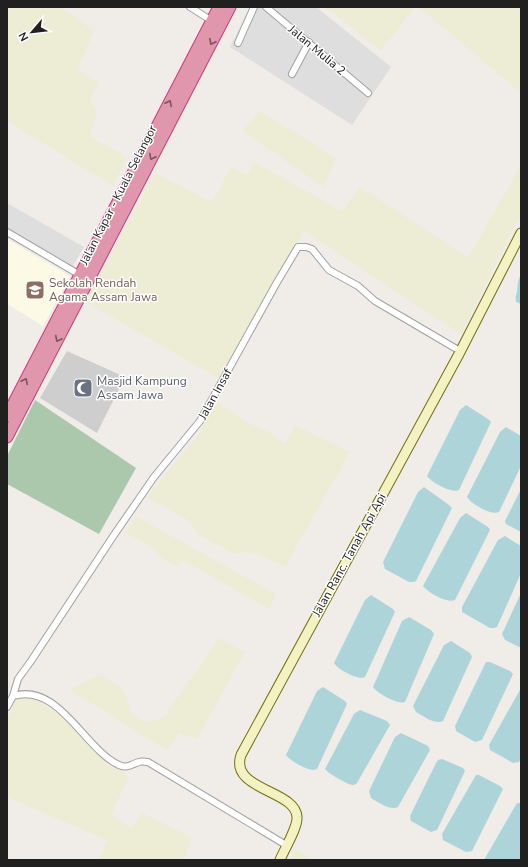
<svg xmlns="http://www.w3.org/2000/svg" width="528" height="867" font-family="'Nunito Sans',sans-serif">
<rect width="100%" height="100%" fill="#f0ece8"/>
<!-- residential -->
<path fill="#dedede" d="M250,7H316L391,67L352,125L230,47Z
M7,203L84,247L69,272L7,236Z"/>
<!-- education -->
<path fill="#fcfae5" d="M7,239L70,276L43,326L7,304Z"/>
<!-- religious -->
<path fill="#cecece" d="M67,351L125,377L97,433L40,398Z"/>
<!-- farmland -->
<path fill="#edecd5" d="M7,7H61L94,31L77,70L98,83L90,99L97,112L89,136L127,157L113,186L7,121Z
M325,7H415L381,50Z
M419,7H521V93L495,71Z
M260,111L336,158L324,187L242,131Z
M254,162L342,211L360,187L468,258L521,165V214L461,334L304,231L220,379L86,302L155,173L212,202L231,167L247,175Z
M216,401L248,423L269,432L285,444L295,425L350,452L285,567L256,553L244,552L235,554L197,534L190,521L147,497L199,434Z
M135,516L276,594L269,609L183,560L178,567L156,555L157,550L126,533Z
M219,638L245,652L197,739L179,733L168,751L70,690L100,674L124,690L130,712L141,720L150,722L156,720L164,717Z
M18,697H24L32,699L42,703L59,712L70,722L94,750L109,763L121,769L128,778L111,815L132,829L142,813L191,837L184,860H99L107,840L7,797V719Z
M294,849L313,860H290Z"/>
<!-- cemetery -->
<path fill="#abc7ac" d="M35,400L136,468L99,534L7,484V456Z"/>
<!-- water -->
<path fill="#add4d9" d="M521,274V304L516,302C515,297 516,296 517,292C518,283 517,283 521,274Z
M466,405L488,419L491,422L459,490C452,494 431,482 427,476L460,410Z
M506,427L521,436V466L499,512C492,516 471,504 467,497L500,432Z
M424,487L449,505L452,508L416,581L413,582H409L385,569L383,562L418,492Z
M521,489V532L506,524L505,521Z
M466,513L488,527L490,530L455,600C448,604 427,592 423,586L460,518Z
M505,536L521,546V573L497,627L494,628H490L462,612V607L498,540Z
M521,593V648L505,640L502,634Z
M371,595L393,609L395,612L365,677C359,681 337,669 334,663L365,600Z
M409,617L431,630L434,634L405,702C398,705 377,693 373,687L402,621Z
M451,641L470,653L472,657L443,721C435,725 423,716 416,712L413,706L444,645Z
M486,662H490L510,671L513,674L482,740L475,742L456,731L455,726Z
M323,687L345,701L347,704L317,769C311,773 290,761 286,755L317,691Z
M521,688V758L519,762L513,763L490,750L489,745Z
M360,710L387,721L390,725L357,783C356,784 355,784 354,785C349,786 328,773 325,769L354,714Z
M401,733L428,746L430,750L398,807C390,811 378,802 371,798L369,791L395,737Z
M442,759L463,768L465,771L437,830L431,832L411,821L410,816L436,763L438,760Z
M476,775H479L500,786L503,789L472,851L466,852L443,840L442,834Z
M517,803H521V860H484Z"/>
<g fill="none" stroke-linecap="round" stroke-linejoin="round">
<!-- street casing -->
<g stroke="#a1a1a1" stroke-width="8">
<path id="street" d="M190,7L212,21
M266,7L368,93
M238,43L254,7
M292,74L309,42
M7,232L80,275
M13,696C59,682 84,749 119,765C127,769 132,764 139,762C142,761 145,762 148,762L286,845
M7,707L13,696L18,679L31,661L114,535L154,477L200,421L276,284L298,247H306L312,249L329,270L358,286L375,301L460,351"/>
</g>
<!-- secondary casing -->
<g stroke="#706f0f" stroke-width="11">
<path id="secondary" d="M280,860C284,850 298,827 297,817C296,790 229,790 241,755L459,354L521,233"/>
</g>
<!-- highway casing -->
<g stroke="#cb377b" stroke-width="13">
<path id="highway" d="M7,416L219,7
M7,437L230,7"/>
</g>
<!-- street -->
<use href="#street" stroke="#fff" stroke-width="6"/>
<!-- secondary -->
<use href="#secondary" stroke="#f4f1c2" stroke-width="9"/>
<!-- highway -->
<use href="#highway" stroke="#e097ad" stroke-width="11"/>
</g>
<!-- one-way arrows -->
<defs><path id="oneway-chevron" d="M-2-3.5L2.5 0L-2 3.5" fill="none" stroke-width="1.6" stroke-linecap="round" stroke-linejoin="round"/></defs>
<g stroke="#76565f">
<use href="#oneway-chevron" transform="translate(212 42) rotate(117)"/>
<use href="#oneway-chevron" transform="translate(169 103) rotate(-63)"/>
<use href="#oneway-chevron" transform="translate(152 157) rotate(117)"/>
<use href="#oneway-chevron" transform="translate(58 339) rotate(117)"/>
<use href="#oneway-chevron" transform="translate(25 381) rotate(-63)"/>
</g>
<!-- icons -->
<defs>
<g id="school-square" transform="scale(1)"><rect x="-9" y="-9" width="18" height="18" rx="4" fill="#8d6e63" stroke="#fff"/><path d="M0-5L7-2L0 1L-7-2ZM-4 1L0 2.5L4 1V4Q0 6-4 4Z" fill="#fff"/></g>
<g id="mosque-square" transform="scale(1)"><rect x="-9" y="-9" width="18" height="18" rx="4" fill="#6b7280" stroke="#fff"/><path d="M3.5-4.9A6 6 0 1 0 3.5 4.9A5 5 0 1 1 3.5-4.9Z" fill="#fff"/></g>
</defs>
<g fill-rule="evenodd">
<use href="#school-square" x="35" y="290"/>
<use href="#mosque-square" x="83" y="388"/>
</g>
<g text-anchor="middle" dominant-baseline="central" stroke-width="3" stroke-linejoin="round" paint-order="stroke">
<!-- street labels -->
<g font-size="12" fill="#202020" stroke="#fff">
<text transform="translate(317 50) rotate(40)">Jalan Mulia 2</text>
<text transform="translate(118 195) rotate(-63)">Jalan Kapar - Kuala Selangor</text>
<text transform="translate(215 394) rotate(-61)">Jalan Insaf</text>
<text transform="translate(349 555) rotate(-61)">Jalan Ranc. Tanah Api Api</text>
</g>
<!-- education labels -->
<g font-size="12" fill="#785e54" stroke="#fff" text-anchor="start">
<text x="49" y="283">Sekolah Rendah<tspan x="49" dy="14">Agama Assam Jawa</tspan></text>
</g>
<!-- worship labels -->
<g font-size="12" fill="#5b616d" stroke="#fff" text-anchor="start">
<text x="97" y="381">Masjid Kampung<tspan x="97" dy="14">Assam Jawa</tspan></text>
</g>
</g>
<!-- border -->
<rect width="528" height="867" fill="none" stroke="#202020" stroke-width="16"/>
<!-- north arrow -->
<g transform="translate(32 32) rotate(242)" stroke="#ffffff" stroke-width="3" paint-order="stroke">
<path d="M0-3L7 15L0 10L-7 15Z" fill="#202020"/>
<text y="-6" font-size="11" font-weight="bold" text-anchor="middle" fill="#202020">N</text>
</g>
</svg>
